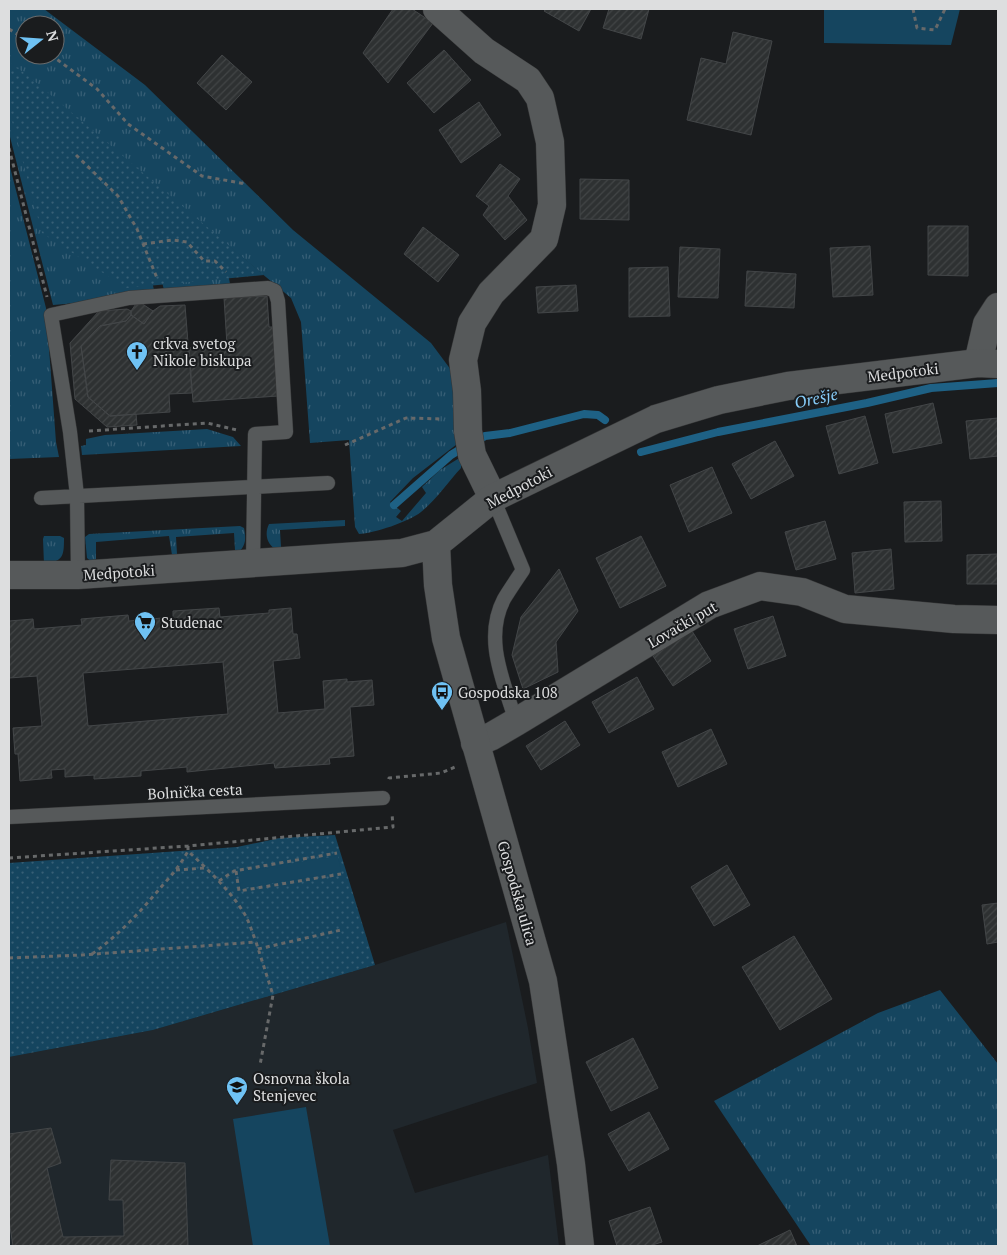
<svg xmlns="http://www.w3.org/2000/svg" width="1007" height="1255" font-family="'PT Serif',serif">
<defs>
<pattern id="grass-tufts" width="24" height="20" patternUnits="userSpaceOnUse" patternTransform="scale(1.25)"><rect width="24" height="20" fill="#15455f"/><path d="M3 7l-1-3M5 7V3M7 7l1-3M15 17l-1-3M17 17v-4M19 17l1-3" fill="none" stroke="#375f76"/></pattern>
<pattern id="park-dots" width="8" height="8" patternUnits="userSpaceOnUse" patternTransform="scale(1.25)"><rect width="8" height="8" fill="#15455f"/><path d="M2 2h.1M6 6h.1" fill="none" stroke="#375f76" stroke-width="1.8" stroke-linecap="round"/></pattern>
<pattern id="building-hatch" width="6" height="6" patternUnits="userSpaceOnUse" patternTransform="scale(1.25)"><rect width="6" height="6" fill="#2e3132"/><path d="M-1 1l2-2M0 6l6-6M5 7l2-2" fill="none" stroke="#424546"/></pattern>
</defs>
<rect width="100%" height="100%" fill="#1a1c1e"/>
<!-- built -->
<path fill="#20272c" d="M506,922L528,1028L537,1083L393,1130L415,1193L548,1155L559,1246H9V1057L153,1030L375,965Z"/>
<!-- grass -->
<path fill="url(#grass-tufts)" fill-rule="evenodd" d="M9,9H44L145,85L293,230L431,343L454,374L461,441L413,478L390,502L401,511L396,517L402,521L426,493L422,487L440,470L461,457V468C448,482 436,500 421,512C408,522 375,533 359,534L355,527L349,440L310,443L301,322L291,298L230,247L150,272L154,290L76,303L53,305L9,133ZM25,25H55V55H25Z
M9,163L46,308L56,442L59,457L9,459Z
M158,266L229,278L230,284L164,290Z
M207,429L233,437L241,446L82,455L81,446L86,445V439L105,435Z
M345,520V526L280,530L281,547L278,550C267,546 264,534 269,524Z
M240,526L244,528C246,538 246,545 239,552L235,550L234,533L176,537L177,554L172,555L169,536L96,542V559L92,562L87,558L85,537L89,534Z
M44,536H60L64,538C64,557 63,561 44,564L43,539Z
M940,990L998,1064V1244L995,1246H811L714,1101L878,1013Z"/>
<!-- park -->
<path fill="url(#park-dots)" d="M9,62L27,75L264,275L126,288L42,233L9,110Z
M335,835L375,965L153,1030L9,1057V863L237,847L280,838Z"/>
<!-- garden -->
<path fill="#15455f" d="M824,9H960L951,45L824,43Z
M338,856L341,872L241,888L238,872Z
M306,1107L330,1246H253L233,1119Z"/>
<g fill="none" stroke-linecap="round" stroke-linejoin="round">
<!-- stream -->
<path stroke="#1e6185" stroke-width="8" d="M475,442L485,436L510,433L584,414L598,415L605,420
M641,452L718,432L867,403L931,388L998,383
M394,505L451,455L464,447"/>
</g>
<!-- building -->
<path fill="url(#building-hatch)" stroke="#434648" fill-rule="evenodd" d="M393,9H412L433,23L388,83L363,53Z
M546,9H591L579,31L544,11Z
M609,9H649L641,39L603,28Z
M733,32L772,41L751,135L687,120L701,58L726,64Z
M444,50L471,80L434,113L407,83Z
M222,55L252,82L226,110L197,83Z
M479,102L501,135L461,163L439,130Z
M500,164L520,179L508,196L527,220L505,240L483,215L489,206L476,196Z
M580,179L629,180V220L580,219Z
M928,226H968V276L928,275Z
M423,227L459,255L438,282L404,254Z
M870,246L873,295L833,297L830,248Z
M680,247L720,249L718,298L678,297Z
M668,267L670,316L629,317V268Z
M747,271L796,274L794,308L745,306Z
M576,285L578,311L538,313L536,287Z
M267,296L269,327H274L278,396L193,402L189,348L227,345L224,298Z
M138,301L153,311L144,324L131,315V311Z
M185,305L192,393L169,394L170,412L110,416L88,397L81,346L100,326L126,321L131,315L144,324L153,311L160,306Z
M127,309L131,311V315L126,321L100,326L81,346L88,397L110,416L136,414L137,425L107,427L75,399L70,343L99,311Z
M933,403L942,443L893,453L885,414Z
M865,416L878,463L839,474L826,426Z
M998,418V456L970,459L966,421Z
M775,441L794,476L751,499L732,464Z
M712,467L732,513L689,532L670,485Z
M941,501L942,541L905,542L904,502Z
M825,521L836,559L796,570L785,532Z
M641,536L666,586L620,608L596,558Z
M891,549L894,589L855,593L852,553Z
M998,554V584H967V555Z
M559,569L578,611L556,642L558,672L523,689L512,655L521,617Z
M219,608L220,617L269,613V610L291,608L293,634H297L300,658L273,661L278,713L325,709L323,681L347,679V682L372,680L374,705L350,707L354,756L329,758L330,764L275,768L274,763L187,772V767L141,771V776L94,779V775L65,777V769L51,770L52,778L20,781L18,754H15L13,728L42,726L37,676L9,678V621L33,619L34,629L82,625L81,619L128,615L129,621L173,617V611ZM223,662L228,714L88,726L83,673Z
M773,616L786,656L748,669L734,629Z
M692,631L711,661L673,686L653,656Z
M637,677L654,709L609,733L592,702Z
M565,721L580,745L541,770L526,746Z
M711,729L727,764L678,787L662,752Z
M727,865L750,905L714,926L691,887Z
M998,903V942L987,944L982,905Z
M794,936L832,999L780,1030L742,967Z
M633,1038L658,1088L611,1111L586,1062Z
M649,1112L669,1149L629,1171L608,1134Z
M51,1128L61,1163L47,1168L63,1237L124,1236L123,1200H109L111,1160L185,1163L188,1246H13L9,1220V1134Z
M650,1207L662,1242L649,1246H617L609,1221Z
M790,1230L797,1246H757Z"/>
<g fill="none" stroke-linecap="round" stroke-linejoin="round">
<!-- service casing -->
<g stroke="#353637" stroke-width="15">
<path id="service" d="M41,498L328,483
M493,498L523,570C517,579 510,589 504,599C483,639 504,682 516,722
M78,575L77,496L70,432L51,315L129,298L268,288L275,291L278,301L286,432L255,434L253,562
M9,817L383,798"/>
</g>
<!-- minor casing -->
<g stroke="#353637" stroke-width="29">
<path id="minor" d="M437,9L484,51L528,80L540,98L550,142L552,205L544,239L491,293L472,323L463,360L467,391L468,431L472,455L493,498
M978,363L987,324L998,307
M475,743L492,736L516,722L709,605L760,586L802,592L845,609L954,619L998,620"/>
</g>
<!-- tertiary casing -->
<g stroke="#353637" stroke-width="29">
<path id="tertiary" d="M436,544L438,585L446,638L543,981L571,1164L580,1246
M9,575H78L402,553L436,544L493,498L656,419L719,400L788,386L978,363L998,364"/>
</g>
<!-- path -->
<path stroke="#67696a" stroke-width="3" stroke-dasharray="4 4" stroke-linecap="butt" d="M913,9L917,28L935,30L945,9
M9,29L25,39
M51,55L97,89L128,124L202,176L246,184
M9,148L47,297
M76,155L118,196L137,229L157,278
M143,244L173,240L187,242L204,261H215L226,272
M89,431L207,423L237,430
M345,445L406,418L442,419
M389,779V778L441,773L455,767
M188,846V851C208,870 229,889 244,913C249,921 252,932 256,942
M9,858L188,846L393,827L392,813
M176,870L205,868
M236,871L239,891L341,874
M219,881L234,871L337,853
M258,949L341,930
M92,954C119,935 141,911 162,886C172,875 181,864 188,851
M9,958L82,955L256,942L273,995L260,1065"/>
<!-- service -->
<use href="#service" stroke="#56595a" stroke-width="14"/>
<!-- minor -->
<use href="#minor" stroke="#56595a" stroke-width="28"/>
<!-- tertiary -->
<use href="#tertiary" stroke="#56595a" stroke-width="28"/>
</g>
<!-- icons -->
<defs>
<g id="church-pin" transform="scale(1.125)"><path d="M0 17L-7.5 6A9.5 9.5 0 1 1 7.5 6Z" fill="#6fc2f4" stroke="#1a1c1e"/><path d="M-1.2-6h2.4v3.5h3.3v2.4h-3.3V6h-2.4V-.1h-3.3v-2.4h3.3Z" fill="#111"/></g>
<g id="supermarket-pin" transform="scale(1.125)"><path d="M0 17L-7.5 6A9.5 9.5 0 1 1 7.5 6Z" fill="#6fc2f4" stroke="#1a1c1e"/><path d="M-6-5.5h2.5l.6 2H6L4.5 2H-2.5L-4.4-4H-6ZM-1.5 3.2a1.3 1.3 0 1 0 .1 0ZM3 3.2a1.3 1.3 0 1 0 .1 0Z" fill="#111"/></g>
<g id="bus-pin" transform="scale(1.125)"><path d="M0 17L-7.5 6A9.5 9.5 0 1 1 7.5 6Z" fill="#6fc2f4" stroke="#1a1c1e"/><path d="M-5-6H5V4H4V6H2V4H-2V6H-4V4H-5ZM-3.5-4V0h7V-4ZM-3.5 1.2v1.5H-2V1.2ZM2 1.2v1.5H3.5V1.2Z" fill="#111"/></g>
<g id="school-pin" transform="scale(1.125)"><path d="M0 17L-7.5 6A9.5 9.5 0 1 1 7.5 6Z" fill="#6fc2f4" stroke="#1a1c1e"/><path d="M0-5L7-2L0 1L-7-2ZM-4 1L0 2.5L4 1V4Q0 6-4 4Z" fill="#111"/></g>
</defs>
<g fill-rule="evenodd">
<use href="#church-pin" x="137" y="352"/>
<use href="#supermarket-pin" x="145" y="622"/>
<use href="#bus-pin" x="442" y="692"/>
<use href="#school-pin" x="237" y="1087"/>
</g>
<g text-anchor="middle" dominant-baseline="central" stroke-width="4" stroke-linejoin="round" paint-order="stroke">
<!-- poi labels -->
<g font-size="15" fill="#dddedf" stroke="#1a1c1e" text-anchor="start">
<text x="153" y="343">crkva svetog<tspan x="153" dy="17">Nikole biskupa</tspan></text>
<text x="161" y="622">Studenac</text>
<text x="458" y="692">Gospodska 108</text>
<text x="253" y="1078">Osnovna škola<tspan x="253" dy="17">Stenjevec</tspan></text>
</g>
<!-- street labels -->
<g font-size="15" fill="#dddedf" stroke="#1a1c1e">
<text transform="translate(903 372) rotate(-7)">Medpotoki</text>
<text transform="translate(519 487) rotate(-28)">Medpotoki</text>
<text transform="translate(119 572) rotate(-4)">Medpotoki</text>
<text transform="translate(682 624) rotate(-30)">Lovački put</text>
<text transform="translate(195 791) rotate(-3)">Bolnička cesta</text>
<text transform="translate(518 893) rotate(74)">Gospodska ulica</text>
</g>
<!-- water labels -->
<g font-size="16" font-style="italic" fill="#86ccf8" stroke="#1a1c1e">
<text transform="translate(816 398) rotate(-12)">Orešje</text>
</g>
</g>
<!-- border -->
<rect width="1007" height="1255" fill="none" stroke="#dddedf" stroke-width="20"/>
<!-- north arrow -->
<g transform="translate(40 40) rotate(73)"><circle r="24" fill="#1a1c1e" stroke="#686a6b"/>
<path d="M0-4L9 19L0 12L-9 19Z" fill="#6fc2f4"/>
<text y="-8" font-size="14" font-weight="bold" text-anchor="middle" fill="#dddedf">N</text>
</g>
</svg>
